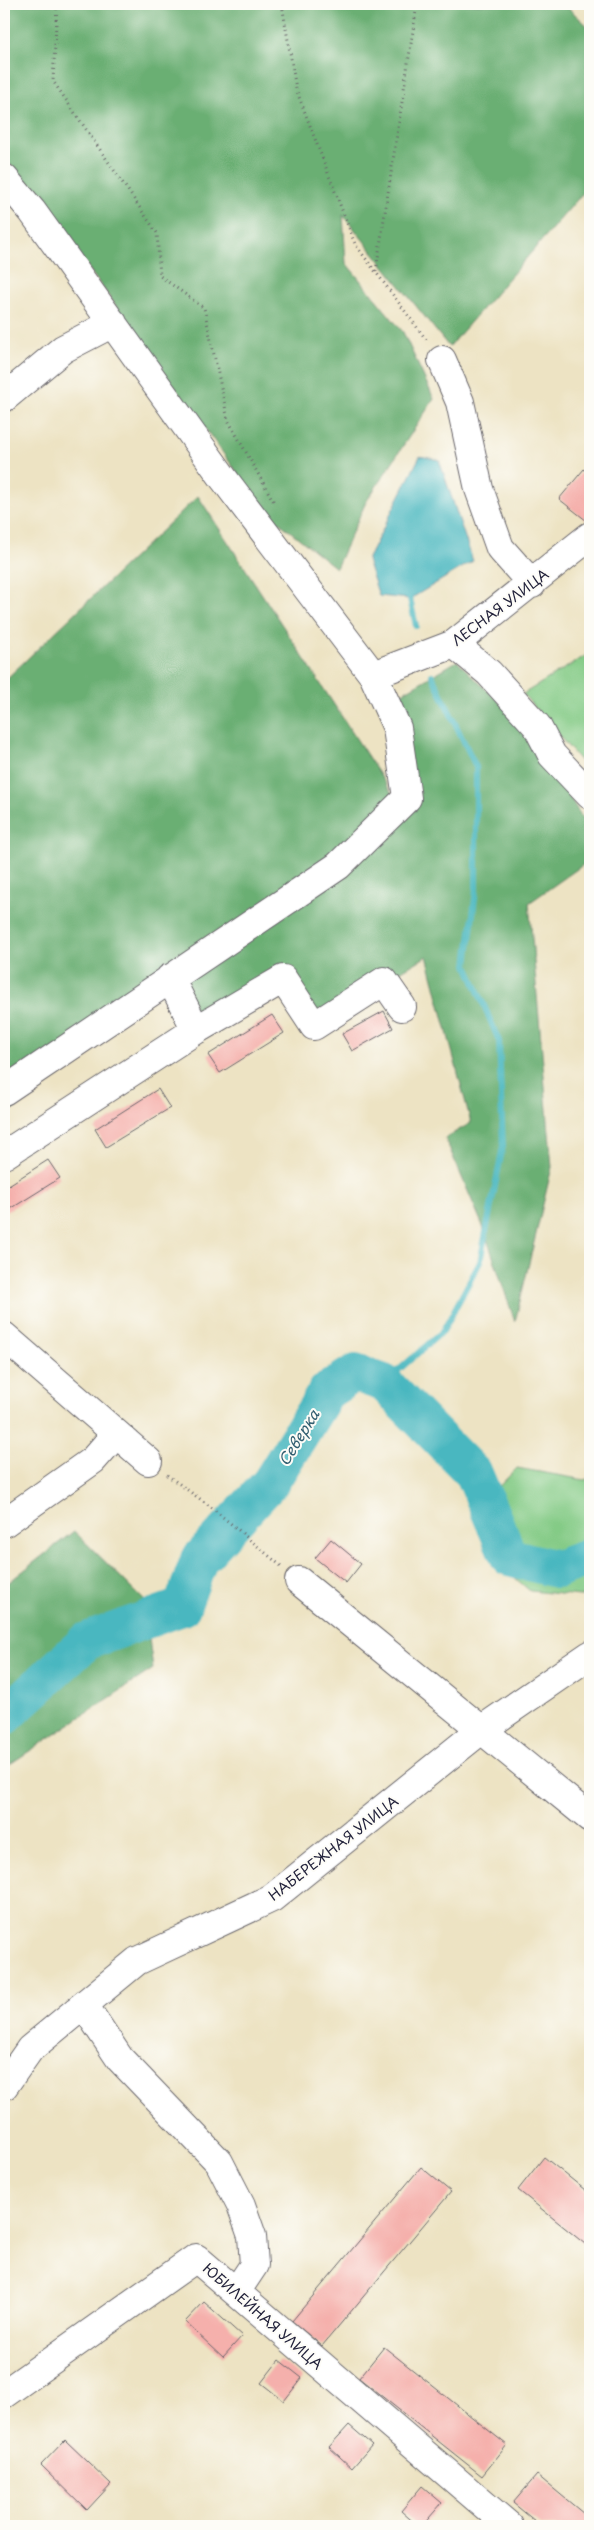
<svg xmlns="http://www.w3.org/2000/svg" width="594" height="2530" font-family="'Playpen Sans',sans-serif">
<rect width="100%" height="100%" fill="#fdfcf7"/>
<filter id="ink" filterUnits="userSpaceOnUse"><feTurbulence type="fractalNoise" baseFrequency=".02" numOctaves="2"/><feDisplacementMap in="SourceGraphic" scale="10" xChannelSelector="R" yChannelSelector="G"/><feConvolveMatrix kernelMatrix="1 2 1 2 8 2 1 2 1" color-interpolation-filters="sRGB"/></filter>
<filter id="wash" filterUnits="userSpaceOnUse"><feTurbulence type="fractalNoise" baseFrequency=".0096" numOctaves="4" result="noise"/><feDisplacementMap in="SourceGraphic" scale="20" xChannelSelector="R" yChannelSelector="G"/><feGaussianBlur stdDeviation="1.12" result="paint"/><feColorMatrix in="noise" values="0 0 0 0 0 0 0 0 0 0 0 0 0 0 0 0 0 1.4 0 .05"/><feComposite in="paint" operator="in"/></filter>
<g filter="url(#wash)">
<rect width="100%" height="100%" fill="#ede3c3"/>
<!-- green -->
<path fill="#84cb86" stroke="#537660" d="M590,653V772L523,694Z
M517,1468L585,1480L590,1477V1597L530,1591L491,1557L473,1513Z"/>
<!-- forest -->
<path fill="#6baf73" stroke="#466857" d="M4,4H564L590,28V185L449,347L343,215L346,263L403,332L434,399L366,502L336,568L266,512L23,179L4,158Z
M198,496L393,795L416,811L397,696L457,661L532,734L590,831V860L529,903L552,1167L515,1322L482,1224L445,1138L471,1123L427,956L317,1021L284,973L201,1023L178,971L4,1117V681Z
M74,1531L144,1600L153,1669L4,1768V1586Z"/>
<!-- water -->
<path fill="#48b7c0" stroke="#356c7e" d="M420,456L439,460L473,561L410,599L379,596L367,560Z"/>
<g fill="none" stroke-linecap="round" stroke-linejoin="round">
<!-- stream -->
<path stroke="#48b7c0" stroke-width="6" d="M410,599L416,626
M384,1383L443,1331L480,1262L503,1146L499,1041L467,965L476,889V767L432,675"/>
<!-- river -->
<path stroke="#48b7c0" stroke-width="38" d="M4,1717L87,1641L182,1607L199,1560L270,1483L327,1391L355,1373L384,1383L474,1474L509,1557L557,1569L590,1557"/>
</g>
<g id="blocks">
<!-- building -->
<path fill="#f5b0ac" d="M584,469L590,474V518L587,521L559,499Z
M384,1011L393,1028L352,1051L342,1034Z
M272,1015L284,1033L220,1073L208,1055Z
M158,1089L170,1108L106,1147L95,1129Z
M48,1160L60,1178L4,1213V1188Z
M331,1539L361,1564L346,1583L315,1558Z
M544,2157L590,2194V2248L518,2190Z
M421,2167L451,2192L322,2346L292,2321Z
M204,2302L242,2336L223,2357L185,2322Z
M384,2347L507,2445L482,2476L359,2378Z
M279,2360L302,2378L284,2401L261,2383Z
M349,2425L372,2445L352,2468L329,2447Z
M65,2440L111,2484L87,2510L41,2465Z
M537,2475L590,2519V2526H541L513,2503Z
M422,2486L442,2503L422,2526H418L401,2511Z"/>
</g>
</g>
<g filter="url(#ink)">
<use href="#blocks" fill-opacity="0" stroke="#69666b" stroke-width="1"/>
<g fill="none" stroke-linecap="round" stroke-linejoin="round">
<!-- minor casing -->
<g stroke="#69666b" stroke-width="30">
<path id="minor" d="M4,178L32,211L224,479L373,675L397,728L407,798L338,866L4,1091
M442,360L460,402L479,489L500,548L532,584
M4,398L63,349L113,323
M454,644L489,673L537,726L552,755L590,795
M373,675L454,644L590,536
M170,978L196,1030
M4,1155L196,1030L283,979L314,1026L384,981L402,1007
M4,1336L148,1461
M4,1523L93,1460L116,1434
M299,1581L590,1818
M84,2005L120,2059L219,2162L241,2205L252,2236L254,2265L236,2292
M4,2086L30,2049L137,1961L272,1898L481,1730L590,1655
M4,2394L196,2258L509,2526"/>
</g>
<!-- path -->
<path stroke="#69666b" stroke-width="3" stroke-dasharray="1 4" stroke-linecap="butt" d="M57,4L53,81L157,233L160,276L204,308L228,420L275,504
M282,4L296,89L355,244L428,342
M589,4L590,5
M376,271L416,11L420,4
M167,1475L211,1507L281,1566"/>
<!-- minor -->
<use href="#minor" stroke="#fff" stroke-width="28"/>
</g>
</g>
<g text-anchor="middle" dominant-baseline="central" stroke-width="4" stroke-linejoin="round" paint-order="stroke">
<!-- street labels -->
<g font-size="14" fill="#22223b" stroke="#fdfcf7">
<text transform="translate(500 607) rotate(-37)">ЛЕСНАЯ УЛИЦА</text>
<text transform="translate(333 1848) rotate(-38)">НАБЕРЕЖНАЯ УЛИЦА</text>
<text transform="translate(263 2316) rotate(41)">ЮБИЛЕЙНАЯ УЛИЦА</text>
</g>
<!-- water labels -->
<g font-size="15" font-style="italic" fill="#315e70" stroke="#fdfcf7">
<text transform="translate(298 1437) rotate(-58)">Северка</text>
</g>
</g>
<!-- margin -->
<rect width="594" height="2530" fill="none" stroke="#fdfcf7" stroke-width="20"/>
</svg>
